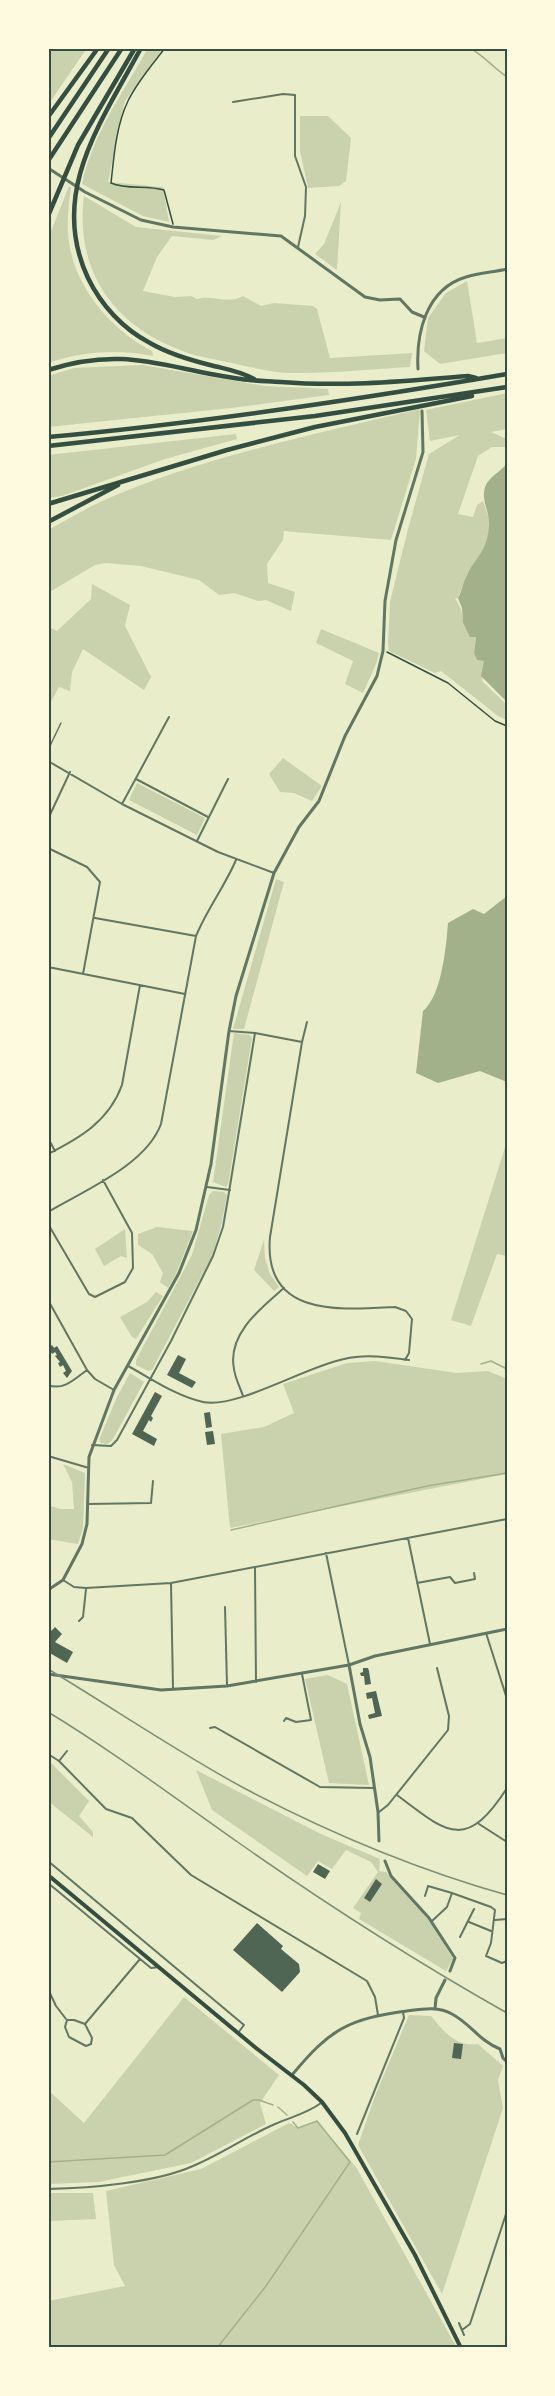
<svg xmlns="http://www.w3.org/2000/svg" width="555" height="2396" font-family="'Alegreya Sans',sans-serif">
<rect width="100%" height="100%" fill="#e9edc9"/>
<!-- green -->
<path fill="#cad2ad" d="M48,48H87L48,105Z
M148,48H163L125,101L108,182L163,187L169,222L143,216L82,184C92,135 124,91 148,48Z
M300,116H328L351,138L346,181L339,186L308,188L300,151Z
M69,186L71,188C68,208 66,228 70,248C78,291 114,332 152,351L153,356C119,349 82,351 48,363V239Z
M84,196L136,227L222,236L213,240L172,236L157,257L143,291L175,297L191,296L197,299C212,294 228,305 243,296L261,306L274,303L313,306L317,309L330,358L412,353L410,367C373,369 336,373 300,373C278,374 254,368 232,363C213,359 193,356 175,348C109,321 75,266 84,196Z
M341,202L337,270L315,254L324,244Z
M467,281L477,343L507,338V353L440,364L424,351L428,318L446,293Z
M143,365L265,386L328,389L329,395L231,408L48,427V376L74,368Z
M507,393V429L491,432L507,439V447H492L478,456L458,514L473,517L477,505L483,501L489,519L488,542L466,576L458,598H455L461,609L464,627L466,626L470,637H476L474,653L477,659L485,661L482,681L507,705V720L498,716L441,671L435,673L389,651L388,646L390,602L408,529L429,454L460,435L430,441L426,410Z
M420,409L416,459L391,540L284,531L283,540L267,564L268,583L295,592L291,611L266,600L258,601L234,593L219,595L199,580L141,566L106,563L95,565L48,593V530C65,521 83,510 100,502C198,458 316,434 420,409Z
M236,434L237,439L165,459L62,496L48,498V455Z
M92,584L130,605L125,626L151,677L144,690L83,649L72,672L70,691L59,687L48,707V627L57,631L91,599Z
M321,629L379,653L376,664L363,693L345,684L353,661L316,643Z
M283,758L322,786L312,801L294,793L280,792L269,774Z
M137,783L205,818L197,835L129,800Z
M276,879L284,882L244,1029H233Z
M234,1033L250,1035L252,1038L228,1185L226,1187L213,1182Z
M507,1141V1256L497,1254L471,1326L451,1320Z
M213,1191L224,1192L227,1195L221,1226L212,1256L152,1370L148,1371L136,1365V1360L192,1255L209,1195Z
M157,1227L193,1231L176,1274L168,1288L160,1282L163,1273L152,1254L138,1245V1234Z
M125,1229L127,1258L121,1256L104,1266L95,1249Z
M264,1240L265,1258L270,1274L279,1287L274,1291L254,1270Z
M156,1292L163,1296L136,1339L132,1337L120,1317L147,1302Z
M375,1361L457,1373L488,1371L507,1379V1474L230,1528L221,1434L264,1427L294,1413L283,1384L347,1363Z
M130,1373L144,1382L112,1441L107,1444L101,1443L99,1440L116,1399Z
M63,1464L85,1473L83,1528L78,1544L48,1539V1505L60,1509H74L72,1482Z
M328,1675L347,1684L369,1785L329,1783L305,1679Z
M48,1760L89,1801L79,1816L93,1832V1837L48,1801Z
M196,1770L323,1835L380,1859L379,1871L386,1872L433,1925L453,1959L446,1971L359,1919L361,1913L353,1908L378,1872L371,1862L346,1850L332,1869L318,1861L307,1876L212,1810Z
M184,1997L279,2075L260,2103L266,2124L191,2163L99,2182L48,2184V2090L84,2123Z
M409,2015L431,2016C444,2032 456,2047 478,2044L503,2066L498,2080L503,2108L442,2294L358,2145L375,2096Z
M317,2121L356,2167L457,2348H48V2301L125,2286L114,2265L106,2191L201,2169L289,2123L298,2128Z
M48,2193H93L96,2219L48,2221Z"/>
<!-- water -->
<path fill="#a3b18a" d="M507,463V702L481,676L484,661L477,660L474,653L476,637H470L463,623L462,608L458,598C462,592 462,584 466,577C477,554 488,552 489,523C489,510 481,501 485,487C489,476 501,472 507,463Z
M507,896V1082L480,1071L438,1083L416,1073L423,1011C442,995 446,947 448,923L473,909L484,914Z"/>
<g fill="none" stroke-linecap="round" stroke-linejoin="round">
<!-- stream -->
<path stroke="#a3b18a" stroke-width="1.5" d="M470,48C484,56 494,68 507,77
M481,1364L491,1361L507,1369
M231,1530L427,1486L507,1473
M278,2107L287,2115
M48,2162L165,2155L253,2100H259L273,2105
M217,2348L266,2286L350,2162L317,2121L298,2128L293,2122"/>
</g>
<!-- building -->
<path fill="#4f6655" d="M52,1345L54,1348L57,1346L72,1371L67,1378L63,1373L66,1371L63,1365L60,1367L58,1363L60,1362L55,1356L57,1355L55,1352L52,1354L48,1347Z
M178,1355L186,1359L179,1373L196,1382L192,1388L167,1375Z
M155,1392L162,1396L151,1416L153,1418L151,1422L149,1420L143,1431L157,1439L154,1446L132,1434Z
M210,1412L212,1427L206,1428L204,1413Z
M213,1431L215,1444L207,1445L205,1432Z
M55,1627L62,1634L55,1642L73,1652L67,1663L48,1652V1634Z
M363,1668H368L369,1671L371,1684L365,1685L364,1676H361L360,1673L363,1672Z
M376,1691L382,1716L369,1719L368,1715L375,1713L372,1698L367,1699L366,1693Z
M318,1864L330,1871L325,1879L313,1872Z
M376,1879L382,1884L370,1902L364,1898Z
M257,1923L283,1946L281,1949L299,1964L300,1972L282,1992L233,1950Z
M454,2043L463,2044L461,2059L452,2058Z"/>
<g fill="none" stroke-linecap="round" stroke-linejoin="round">
<!-- path -->
<path stroke="#344e41" stroke-width="1.5" d="M165,48C152,65 137,82 128,101C116,126 114,156 111,183C127,190 146,185 164,190L173,224
M387,652L448,683L495,721L507,726"/>
<!-- service -->
<path stroke="#617663" stroke-width="1.5" d="M48,750L61,723"/>
<!-- minor -->
<path stroke="#617663" stroke-width="2" d="M233,102L283,94L295,95V156L306,187L305,216L298,247
M48,761L122,804L218,852L274,873
M136,779L208,817
M122,804L169,717
M48,819L70,772
M197,841L228,779
M48,848L87,867L100,882L83,974
M95,918L196,936
M48,967L185,994
M307,1022L302,1042L270,1237C263,1317 338,1310 395,1307L406,1311L412,1319L409,1353L405,1360
M255,1033L302,1042
M48,1138L55,1151
M48,1154C80,1138 109,1121 122,1085L140,985
M207,1187L230,1190
M48,1212C85,1190 146,1165 161,1124L196,936C207,909 225,886 236,860
M48,1224L89,1294L95,1297L125,1282L133,1268L132,1233L103,1180
M48,1300L87,1370L95,1379L114,1390
M128,1366C152,1379 176,1396 203,1402C237,1409 307,1366 344,1359C365,1354 388,1357 409,1360
M48,1385C63,1391 75,1379 87,1370
M243,1396C240,1387 235,1378 234,1369C227,1334 261,1308 284,1288
M92,1445L111,1446L117,1440L171,1341L213,1256L223,1227L228,1198L255,1033L229,1031
M48,1456L89,1468
M88,1504L151,1503L153,1481
M408,1538L430,1644
M326,1553L349,1665
M255,1568L256,1682
M63,1580L74,1587L86,1588L171,1583L507,1519
M171,1583L173,1688
M417,1583L450,1577L455,1583L475,1579L474,1573
M225,1607L227,1685
M79,1621L83,1617L86,1589
M486,1633L507,1699
M284,1721L286,1718L296,1722L311,1720L302,1674
M210,1728L215,1727L320,1787L374,1788
M48,1754L59,1761L106,1809L132,1818L191,1875L367,1981L375,1997L378,2015
M59,1761L67,1751
M397,1795C447,1833 466,1852 507,1788
M379,1812L388,1805L448,1730L449,1716L437,1668
M479,1824L507,1842
M48,1861L244,2025L238,2033
M48,1883L151,1968L159,1967
M425,1896L428,1886L452,1893
M495,1920L507,1919
M432,1921L447,1907L452,1893L491,1907L495,1910L491,1943L486,1956L502,1963L507,1961
M469,1922L491,1931
M460,1937L474,1909
M48,1989L56,2006L66,2019
M85,2024L92,2038L91,2044L86,2046L69,2037L65,2027L67,2020H74L85,2024L140,1959
M357,2134L404,2018L403,2012
M48,2189C90,2188 155,2183 193,2166C222,2154 247,2136 275,2124C291,2117 308,2113 321,2103
M459,2323L464,2335
M462,2330L470,2324L507,2211"/>
<!-- tertiary -->
<path stroke="#617663" stroke-width="3" d="M48,168L85,192L141,220L173,227L281,236L365,297L380,300L400,299L412,312L424,317
M418,369C416,333 426,289 466,277C479,273 494,272 507,269
M48,1590L63,1580L82,1544L87,1524L89,1457L114,1390L179,1273L196,1230L211,1164L229,1031L236,996L274,873L299,827L319,801L345,736L377,676L383,651L385,601L396,540L423,452L422,411
M349,1665L360,1724L370,1757L378,1812L379,1841
M48,1674L161,1690L227,1686L349,1665L375,1656L507,1629
M385,1861L391,1876L429,1918L455,1958L450,1971
M435,2009L436,1998L445,1980
M292,2075C330,2029 348,2019 407,2011C422,2009 439,2006 452,2014C471,2024 478,2040 500,2049L503,2058L507,2062"/>
<!-- primary -->
<path stroke="#344e41" stroke-width="4" d="M48,1875L256,2048L304,2085L322,2102L345,2133L415,2255L461,2348"/>
<!-- motorway -->
<path stroke="#344e41" stroke-width="4.5" d="M141,48C102,121 48,193 88,278C101,305 123,329 150,343C169,354 190,360 210,365C225,369 240,371 254,379
M48,117L98,48
M48,139L109,48
M48,161L122,48
M48,216L78,145L135,48
M48,370C127,345 165,369 241,379C254,381 268,381 281,382C344,387 405,381 468,376L476,378
M48,437C202,423 355,400 507,374
M48,446L315,416L507,387
M48,504L227,450L315,427L472,396
M48,522L118,485"/>
<!-- rail -->
<path stroke="#7c8e77" stroke-width="1.5" d="M48,1669C113,1708 176,1751 242,1787C327,1832 415,1869 507,1895
M48,1712C114,1752 176,1799 239,1843C326,1904 415,1961 507,2013"/>
</g>
<!-- border -->
<rect width="555" height="2396" fill="none" stroke="#fefae0" stroke-width="99"/>
<rect x="50" y="50" width="456" height="2296" fill="none" stroke="#344e41" stroke-width="2"/>
</svg>
